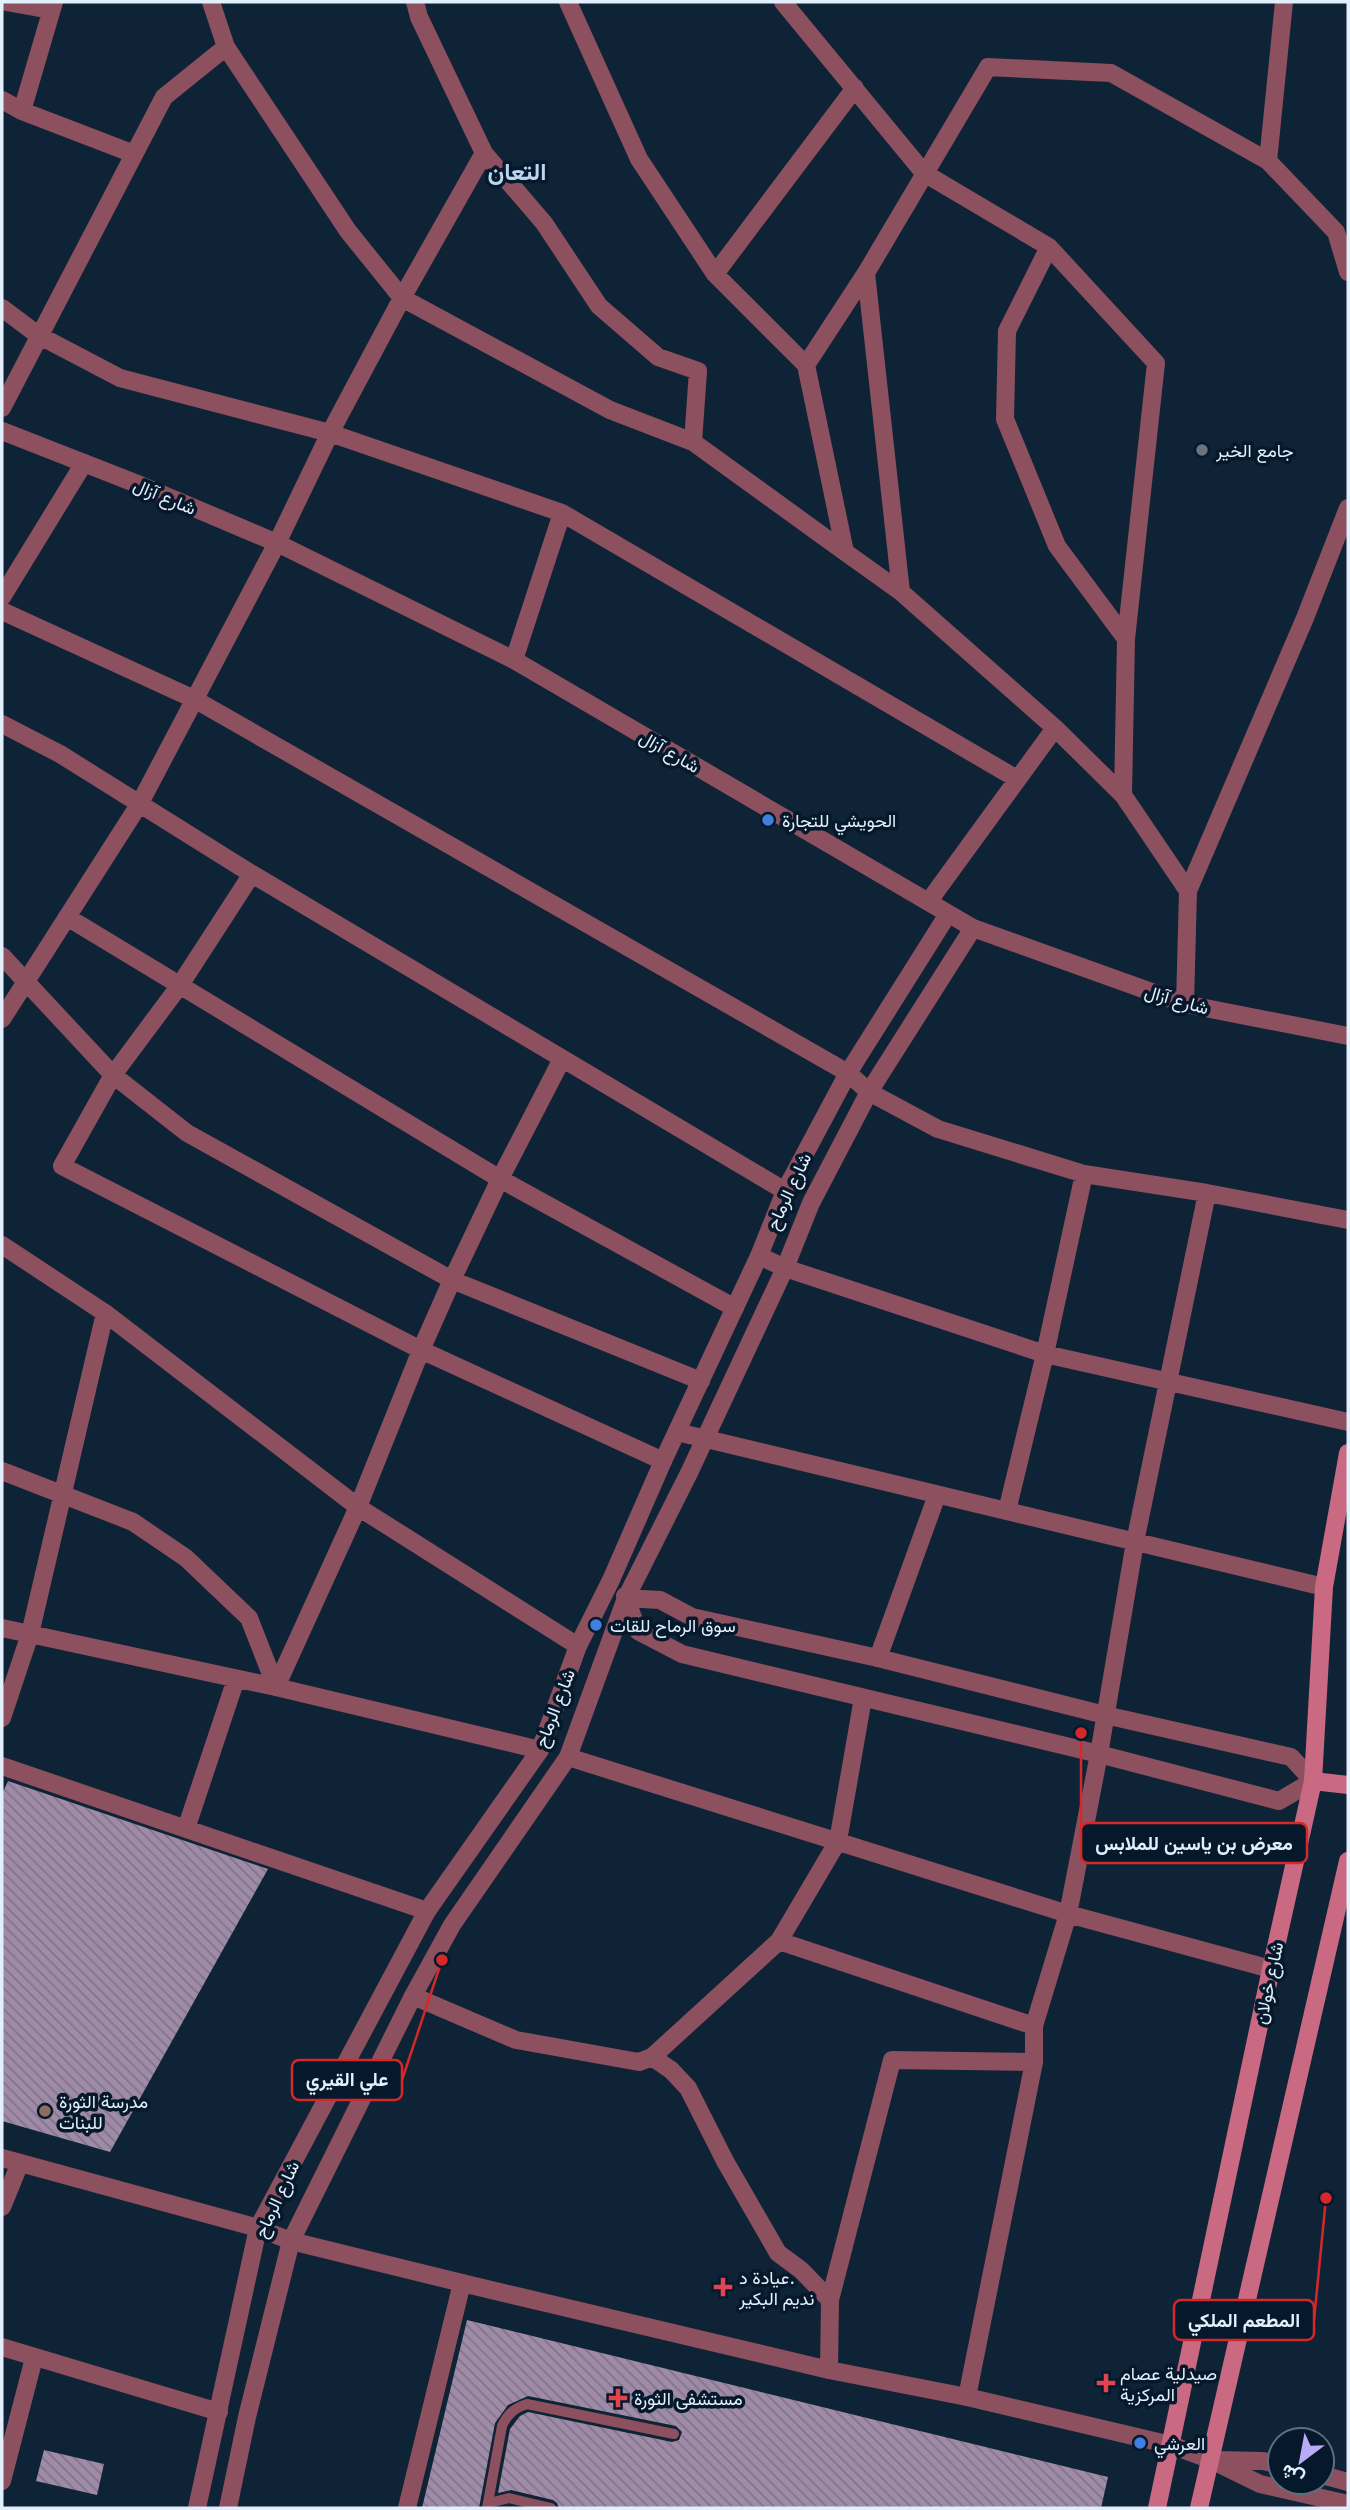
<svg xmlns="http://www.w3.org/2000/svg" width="1350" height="2510" font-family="'Noto Serif',Vazirmatn,serif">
<defs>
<pattern id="building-back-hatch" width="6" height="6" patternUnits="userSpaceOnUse" patternTransform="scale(1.75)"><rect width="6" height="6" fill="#9f8ba7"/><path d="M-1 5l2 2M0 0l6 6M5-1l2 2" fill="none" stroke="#7f7487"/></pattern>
</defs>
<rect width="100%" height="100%" fill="#0f2336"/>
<!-- building -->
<path fill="url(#building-back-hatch)" d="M8,1781L268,1869L110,2152L2,2121V1794Z
M467,2320L1108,2477L1101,2508H559L557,2503L553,2500L511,2490L498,2493L510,2429L520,2416L528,2412L672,2442L679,2440L682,2432L676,2426L528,2396L508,2405L495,2423L479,2508H422Z
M44,2450L104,2464L97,2495L36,2481Z"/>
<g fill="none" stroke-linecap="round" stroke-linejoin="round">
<!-- service -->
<path stroke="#8d505f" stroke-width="10" d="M489,2503L509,2498L551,2508
M487,2508L502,2426C508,2413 515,2408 527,2404L674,2434"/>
<!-- minor -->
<path stroke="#8d505f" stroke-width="18" d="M6,2L51,10
M211,2L226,47L348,231L402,298L610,410L693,442L845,552
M415,2L419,17L484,153L544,223L599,306L658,357L698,371L693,442
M568,2L639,159L715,274L806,365L845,552L901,592L1055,728L1123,795L1188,891L1185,1004
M783,2L924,173L1049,247L1156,363L1126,639L1123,795
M2,100L22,111L134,154
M22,111L54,2
M1268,161L1284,2
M1049,247L1007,331L1005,419L1057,546L1126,639
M866,273L901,592
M715,274L855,88
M2,308L38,335L120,378L330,433L562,513L1017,779
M806,365L866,273L988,67L1111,73L1268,161L1336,232L1348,272
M2,408L164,97L226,47
M2,597L84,463
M2,611L194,699L848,1073L869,1092L938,1129L1084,1174L1207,1193L1348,1220
M514,660L562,513
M2,724L60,754L252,874L785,1191
M252,874L180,985L113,1075L62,1166L421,1350L663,1461
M1188,891L1305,618L1348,508
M929,901L1055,728
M67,917L500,1179L735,1308
M2,956L113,1075L187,1133L452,1280L701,1381
M2,1019L140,803L277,543L330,433L402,298L484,153
M2,1245L105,1313L358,1507L578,1646
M759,1256L785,1268L1045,1354L1348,1422
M677,1432L1324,1587
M2,1471L133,1522L186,1558L249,1618L276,1687
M1007,1511L1045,1354L1084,1174
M2,1628L276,1687L540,1750
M878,1658L937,1495
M276,1687L358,1507L421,1350L452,1280L500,1179L562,1059
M2,1718L30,1634L105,1313
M568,1757L1068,1914L1271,1969
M2,1766L427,1911
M186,1829L236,1679
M779,1941L1034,2026
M413,1996L516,2040L639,2062L652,2057L779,1941L838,1841L863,1698
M652,2057L671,2070L688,2088L725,2161L778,2253L801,2270L830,2300
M2,2158L258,2228
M2,2207L20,2163
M2,2347L219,2412
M829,2370L830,2300L892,2060L1034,2062
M967,2397L1034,2062V2026L1068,1914L1099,1754L1135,1542L1207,1193
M2,2481L34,2358
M407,2508L462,2283"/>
<!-- tertiary -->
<path stroke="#8d505f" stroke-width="18" d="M2,431L140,485L277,543L514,660L973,928L1185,1004L1348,1036
M625,1596L638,1631L682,1654L1099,1754L1279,1801L1313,1781L1291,1757L1105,1715L878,1658L692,1617L660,1600L626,1598
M258,2228L291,2241L462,2283L829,2370L967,2397L1171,2445L1209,2459L1260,2484L1348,2504
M1216,2460L1263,2461L1280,2465
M1322,2475L1348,2482
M197,2508L258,2228L427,1911L540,1750L578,1646L611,1580L663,1461L759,1256L785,1191L848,1073L948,914
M228,2508L247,2417L291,2241L413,1996L452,1925L568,1757L626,1598L689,1473L785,1268L811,1203L869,1092L973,928"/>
<!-- secondary -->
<path stroke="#ca6982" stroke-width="18" d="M1313,1781L1348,1785
M1157,2508L1271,1969L1313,1781L1324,1587L1348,1453
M1199,2508L1348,1861"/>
</g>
<!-- markers -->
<circle fill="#6b7280" stroke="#06192c" stroke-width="2.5" cx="1202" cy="450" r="7"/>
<g fill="#3f7fe0" stroke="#06192c" stroke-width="2.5">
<circle cx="768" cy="820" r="7"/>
<circle cx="596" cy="1625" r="7"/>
<circle cx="1140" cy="2443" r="7"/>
</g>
<circle fill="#8d6e63" stroke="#06192c" stroke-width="2.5" cx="45" cy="2111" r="7"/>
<g fill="#e0444e" stroke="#06192c" stroke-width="2.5">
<path d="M719.5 2276.5h7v7h7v7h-7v7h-7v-7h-7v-7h7z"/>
<path d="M1102.5 2372.5h7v7h7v7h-7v7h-7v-7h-7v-7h7z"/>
<path d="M614.5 2387.5h7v7h7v7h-7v7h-7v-7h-7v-7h7z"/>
</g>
<g text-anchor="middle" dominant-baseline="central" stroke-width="7" stroke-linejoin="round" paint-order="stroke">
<!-- poi labels -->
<g font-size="18" fill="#e2effc" stroke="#06192c" text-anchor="start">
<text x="1216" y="450">جامع الخير</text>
<text x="782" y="820">الحويشي للتجارة</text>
<text x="610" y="1625">سوق الرماح للقات</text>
<text x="59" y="2101">مدرسة الثورة<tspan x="59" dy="21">للبنات</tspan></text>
<text x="739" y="2277">عيادة د.<tspan x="739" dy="21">نديم البكير</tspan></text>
<text x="1120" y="2373">صيدلية عصام<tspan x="1120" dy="21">المركزية</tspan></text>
<text x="634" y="2398">مستشفى الثورة</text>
<text x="1154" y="2443">العرشي</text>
</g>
<!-- street labels -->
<g font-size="18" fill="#e2effc" stroke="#06192c">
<text transform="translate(165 496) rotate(23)">شارع آزال</text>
<text transform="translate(670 751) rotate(30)">شارع آزال</text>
<text transform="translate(1177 999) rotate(16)">شارع آزال</text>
<text transform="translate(788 1191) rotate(-65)">شارع الرماح</text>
<text transform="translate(554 1708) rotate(-69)">شارع الرماح</text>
<text transform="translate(1268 1983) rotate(-78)">شارع خولان</text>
<text transform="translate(276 2199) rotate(-65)">شارع الرماح</text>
</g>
<!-- district labels -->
<g font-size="24" font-weight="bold" fill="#bcd5ef" stroke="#06192c">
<text x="517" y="170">التعان</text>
</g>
</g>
<!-- callouts -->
<path fill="none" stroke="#d62828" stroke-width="2.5" d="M1081 1733L1081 1843M442 1960L402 2080M1326 2198L1314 2320"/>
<g fill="#d62828" stroke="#06192c" stroke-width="2.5">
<circle cx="1081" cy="1733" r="7"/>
<circle cx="442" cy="1960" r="7"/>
<circle cx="1326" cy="2198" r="7"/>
</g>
<g fill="#06192c" stroke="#d62828" stroke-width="2.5">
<rect x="1081" y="1823" width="226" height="40" rx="7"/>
<rect x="292" y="2060" width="110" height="40" rx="7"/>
<rect x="1174" y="2300" width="140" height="40" rx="7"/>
</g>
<g font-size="19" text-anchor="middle" font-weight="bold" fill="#e2effc">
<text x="1194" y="1850">معرض بن ياسين للملابس</text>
<text x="347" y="2086">علي القيري</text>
<text x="1244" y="2327">المطعم الملكي</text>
</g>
<!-- border -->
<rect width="1350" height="2510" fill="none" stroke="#e2effc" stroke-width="7"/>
<!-- north arrow -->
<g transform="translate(1301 2461) rotate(212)"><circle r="33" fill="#06192c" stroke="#5e6f7f" stroke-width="2"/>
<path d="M0-5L12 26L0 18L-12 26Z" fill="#baaaf7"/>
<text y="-10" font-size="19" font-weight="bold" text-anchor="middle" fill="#e2effc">ش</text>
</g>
</svg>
